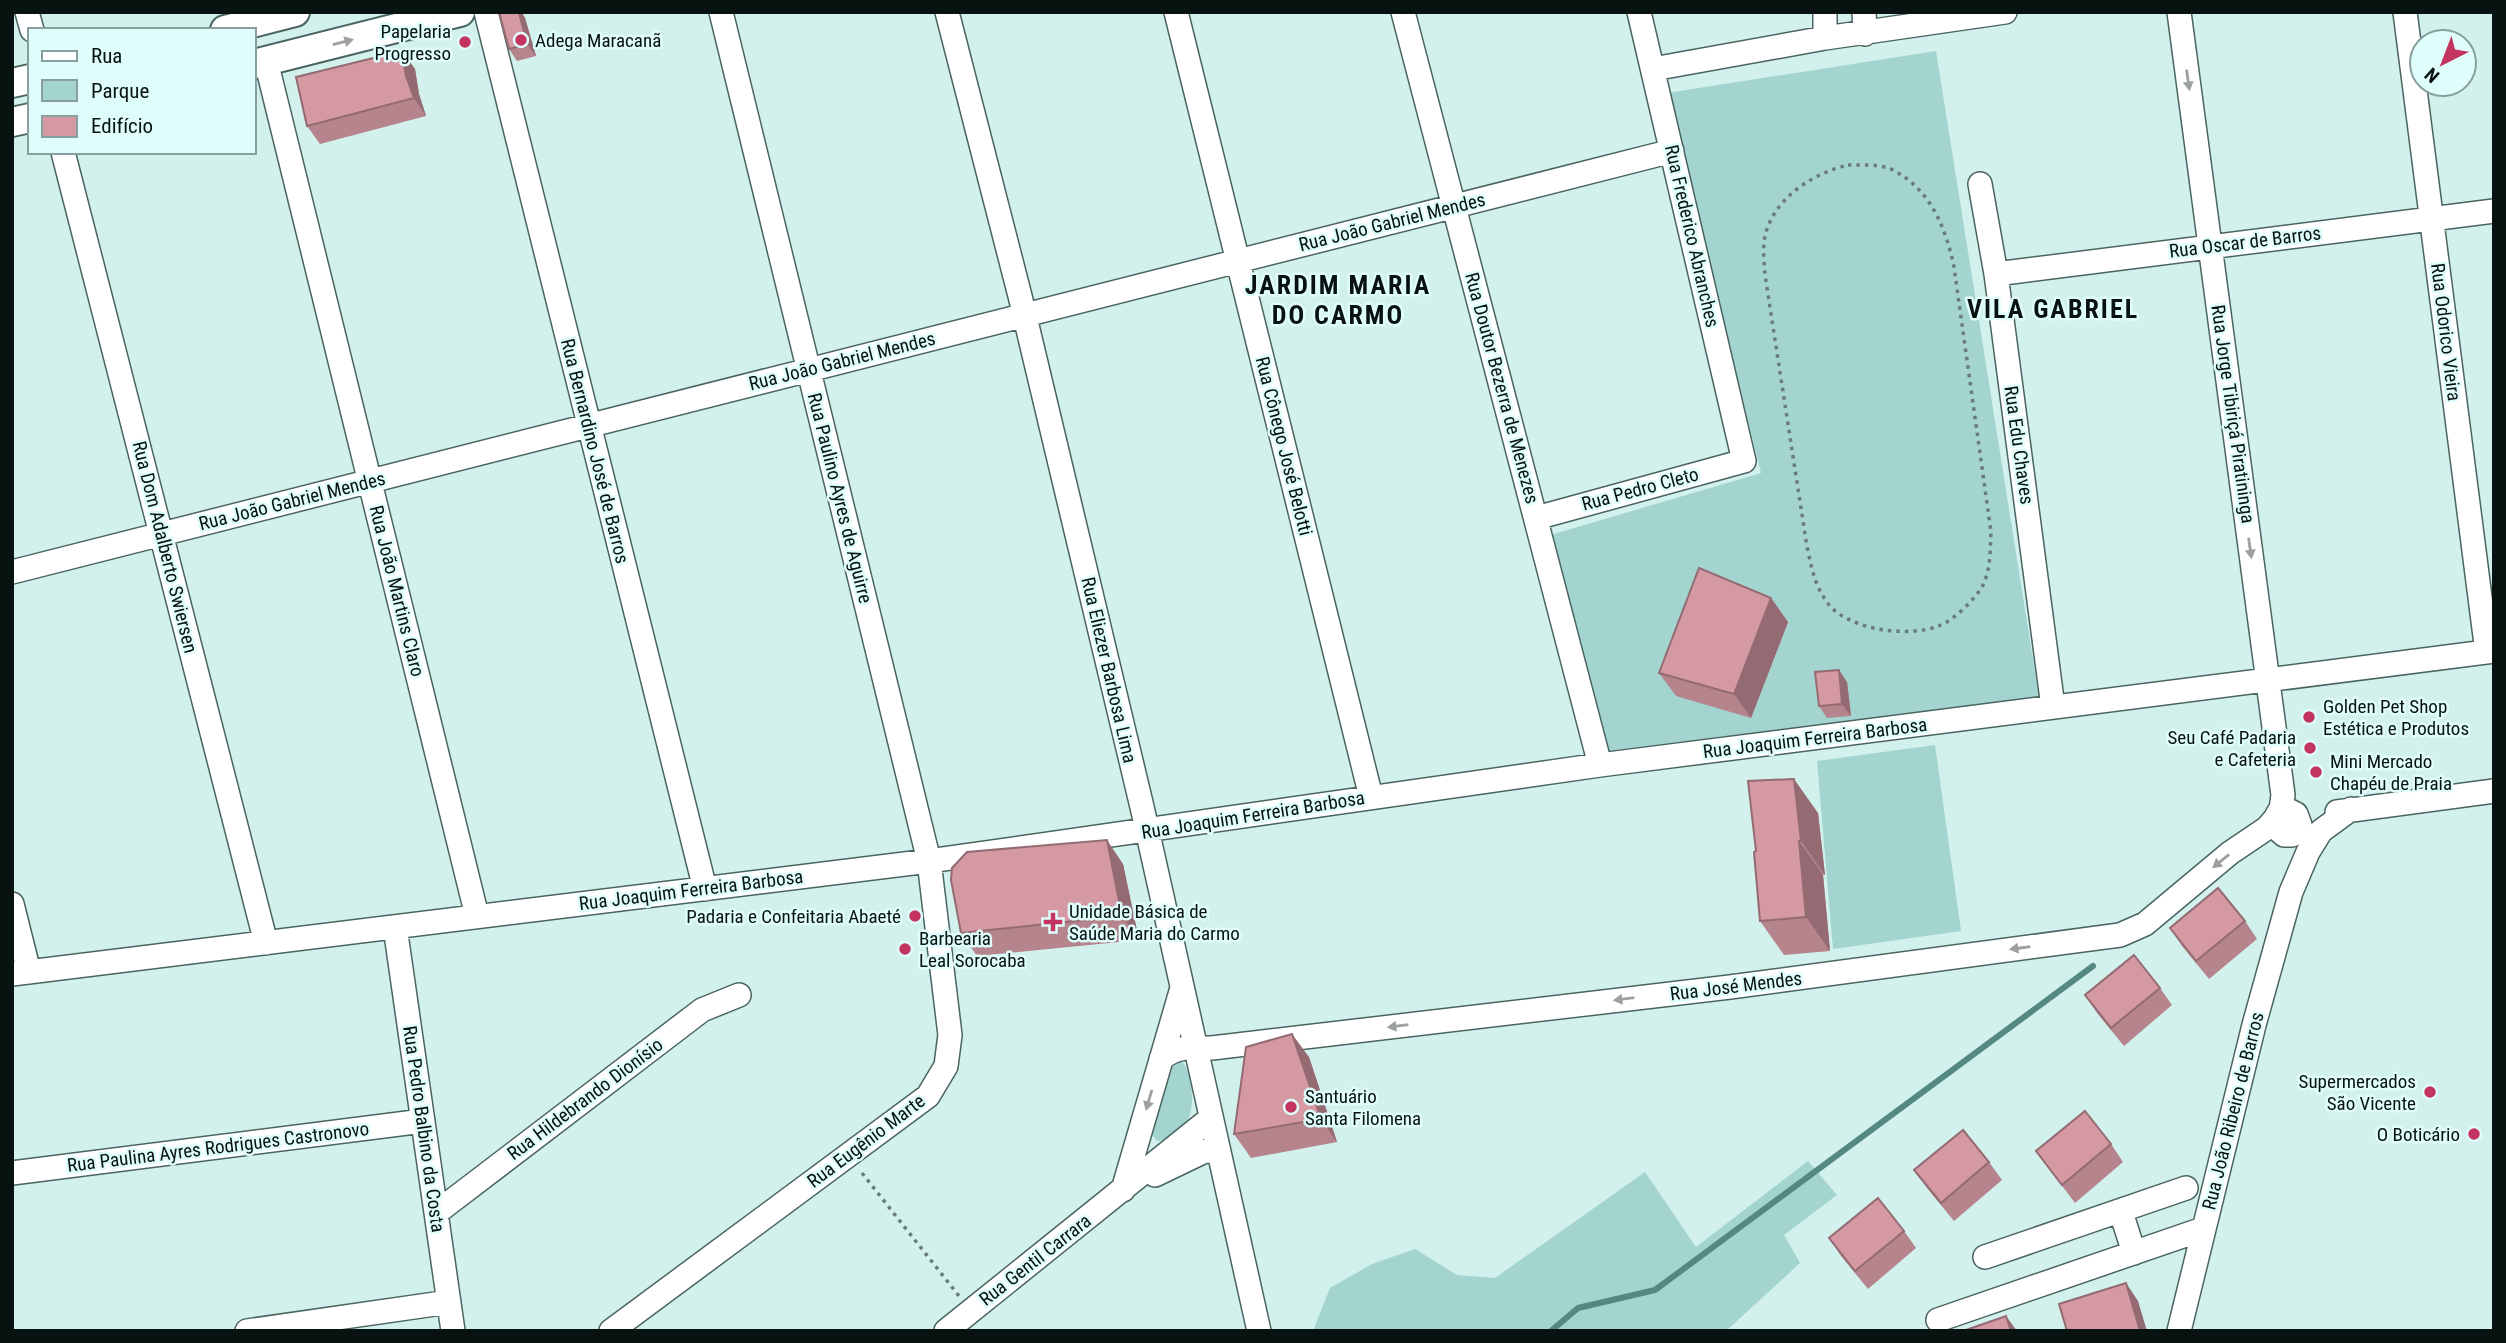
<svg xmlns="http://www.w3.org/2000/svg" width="2506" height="1343" font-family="'Roboto Condensed',sans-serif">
<rect width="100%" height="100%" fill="#d2f0ec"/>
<!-- green -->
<path fill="#a3d4cf" d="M1936,51L2039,697L1605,752L1547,536L1761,473L1667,93Z
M1935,745L1961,931L1833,949L1817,761Z
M1176,1057C1186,1063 1187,1070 1190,1081C1196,1106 1190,1139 1157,1141L1150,1132L1165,1067Z
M1808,1161L1837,1195L1784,1235L1800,1263L1726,1331H1313L1330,1288L1372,1264L1415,1249L1457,1275L1495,1278L1645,1172L1696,1247Z"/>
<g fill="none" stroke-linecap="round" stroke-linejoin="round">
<!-- stream -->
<path stroke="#548882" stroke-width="6" d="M1551,1331L1578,1308L1655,1290L2093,966"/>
<!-- minor casing -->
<g stroke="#4a6461" stroke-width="26">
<path id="minor" d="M27,12L32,30
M486,12L705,889
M947,12L1020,296L1142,807L1259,1331
M1176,12L1371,797
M1403,12L1600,765
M1864,12L1865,34
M2179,12L2283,795L2281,809L2277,815
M2405,12L2487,652
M1825,38V12
M266,61L477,916
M1653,69L1825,38L2005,12
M63,152L266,943
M1980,184L1996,274L2053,707
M1996,274L2494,211
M1536,518L1744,461L1639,12
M12,572L1672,151
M2337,812L2494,791
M12,904L29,972
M395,927L453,1331
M12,974L929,861L1600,765L2494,651
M1161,1059C1177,1045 1192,1048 1212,1048L1730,987L2120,935L2145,924L2230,853L2267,828L2280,813L2288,810L2296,814L2300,825L2292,835H2284L2275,827V819
M12,1173L423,1121
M1155,1175L1205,1151L1219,1152
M1123,1190L1182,988
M2121,1212L2134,1253
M436,1213L702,1010L739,995
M1985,1257L2186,1188
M1938,1320L2203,1229
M247,1331L449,1302
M611,1331L928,1096L946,1066L950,1035L929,861L721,12
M946,1331L1211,1118
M2179,1331L2254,1025L2291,892L2308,852L2321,831L2351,809"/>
</g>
<!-- major casing -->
<g stroke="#4a6461" stroke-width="32">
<path id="major" d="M225,30L295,12
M254,64L460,12
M12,83L30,79
M12,122L30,118"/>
</g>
<!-- path -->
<path stroke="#697c7a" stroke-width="3.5" stroke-dasharray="3.5 5" stroke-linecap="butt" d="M1848,165C1862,165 1878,164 1891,169C1930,188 1946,228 1954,267L1991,532C1990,550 1991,568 1983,585C1977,597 1954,620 1941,625C1911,638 1853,631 1830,606C1815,588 1812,569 1807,547L1765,275C1764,261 1762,246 1766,232C1777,196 1814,173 1848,165Z
M862,1173L959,1296"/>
<!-- minor -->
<use href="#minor" stroke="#fff" stroke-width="23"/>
<!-- major -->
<use href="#major" stroke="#fff" stroke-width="28"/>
</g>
<!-- wall -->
<path fill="#b6848c" d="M499,12H521L525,18L536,56L517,61L509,49Z
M402,51L415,69L419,94L426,116L320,144L307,126Z
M1771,598L1788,622L1751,718L1676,696L1659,673Z
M1847,682L1851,716L1827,718L1819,706Z
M1818,813L1825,875H1823L1830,951L1784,955L1760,921L1756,851Z
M1123,864L1139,940L977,956L961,933Z
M2245,921L2257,939L2209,979L2182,946L2170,928Z
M2160,988L2172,1005L2124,1046L2097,1013L2085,995Z
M1309,1057L1337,1142L1251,1158L1234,1134Z
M2111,1144L2123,1162L2075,1203L2036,1151Z
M1989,1162L2002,1180L1954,1221L1927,1188L1914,1170Z
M1904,1231L1916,1248L1868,1289L1841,1256L1829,1238Z"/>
<!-- shaded-wall -->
<path fill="#946b72" d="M519,12H521L525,18L536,56L527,44Z
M402,51L415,69L419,94L426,116L414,98L406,76Z
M1771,598L1788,622L1751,718L1734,694Z
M1839,670L1847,682L1851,716L1842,704Z
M1794,779L1818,813L1825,875L1801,841Z
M1107,840L1123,864L1139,940L1122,916Z
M1799,841L1823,875L1830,951L1806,917Z
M1292,1034L1309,1057L1337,1142L1321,1119Z
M2126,1283L2138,1301L2147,1331H2140Z
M2006,1316L2017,1331H2011Z"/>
<!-- building -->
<path fill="#d499a3" stroke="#946b72" stroke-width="2" d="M499,12H519L527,44L509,49Z
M402,51L406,76L414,98L307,126L296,77Z
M1699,568L1771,598L1734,694L1659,673Z
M1839,670L1842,704L1819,706L1815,672Z
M1794,779L1801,841H1799L1806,917L1760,921L1754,852L1756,851L1748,781Z
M1107,840L1122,916L961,933L951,880L952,868L967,852Z
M2218,888L2245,921L2196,961L2170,928Z
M2134,955L2160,988L2111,1028L2085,995Z
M1292,1034L1321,1119L1234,1134L1246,1047Z
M2085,1111L2111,1144L2062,1185L2036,1151Z
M1963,1130L1989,1162L1941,1203L1914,1170Z
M1878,1198L1904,1231L1855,1271L1829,1238Z
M2126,1283L2140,1331H2067L2059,1304Z
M2006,1316L2011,1331H1963Z"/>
<!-- one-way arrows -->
<defs><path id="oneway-solid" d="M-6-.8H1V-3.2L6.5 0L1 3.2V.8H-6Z" transform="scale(1.75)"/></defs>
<g fill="#9ca0a0">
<use href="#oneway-solid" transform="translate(343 42) rotate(-14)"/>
<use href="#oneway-solid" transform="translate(2188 80) rotate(82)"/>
<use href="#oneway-solid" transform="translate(2250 548) rotate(82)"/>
<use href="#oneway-solid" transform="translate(2221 861) rotate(141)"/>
<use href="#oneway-solid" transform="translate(2020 948) rotate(172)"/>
<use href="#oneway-solid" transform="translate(1624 999) rotate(173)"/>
<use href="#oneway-solid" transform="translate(1398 1026) rotate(173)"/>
<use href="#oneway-solid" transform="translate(1149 1100) rotate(106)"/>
</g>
<!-- markers -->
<g fill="#c33560" stroke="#dffdfa" stroke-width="2.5">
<circle cx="521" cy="40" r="7"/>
<circle cx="465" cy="42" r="7"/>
<circle cx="2309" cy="717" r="7"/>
<circle cx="2310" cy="748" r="7"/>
<circle cx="2316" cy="772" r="7"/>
<circle cx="915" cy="916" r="7"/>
<path d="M1049.5 911.5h7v7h7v7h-7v7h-7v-7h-7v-7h7z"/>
<circle cx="905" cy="949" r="7"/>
<circle cx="2430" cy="1092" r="7"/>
<circle cx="1291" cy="1107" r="7"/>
<circle cx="2474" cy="1134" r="7"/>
</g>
<g text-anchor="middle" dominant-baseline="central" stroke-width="5" stroke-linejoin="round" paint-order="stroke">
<!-- poi labels -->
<g font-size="19" fill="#081211" stroke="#dffdfa" text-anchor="start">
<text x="451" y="31" text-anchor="end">Papelaria<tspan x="451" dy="22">Progresso</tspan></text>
<text x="535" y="40">Adega Maracanã</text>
<text x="2323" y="706">Golden Pet Shop<tspan x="2323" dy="22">Estética e Produtos</tspan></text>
<text x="2296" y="737" text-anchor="end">Seu Café Padaria<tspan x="2296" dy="22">e Cafeteria</tspan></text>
<text x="2330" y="761">Mini Mercado<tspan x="2330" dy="22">Chapéu de Praia</tspan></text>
<text x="1069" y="911">Unidade Básica de<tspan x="1069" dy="22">Saúde Maria do Carmo</tspan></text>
<text x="901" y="916" text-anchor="end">Padaria e Confeitaria Abaeté</text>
<text x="919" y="938">Barbearia<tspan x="919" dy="22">Leal Sorocaba</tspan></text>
<text x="2416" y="1081" text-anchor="end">Supermercados<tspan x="2416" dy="22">São Vicente</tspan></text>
<text x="1305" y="1096">Santuário<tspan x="1305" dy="22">Santa Filomena</tspan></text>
<text x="2460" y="1134" text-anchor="end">O Boticário</text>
</g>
<!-- street labels -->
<g font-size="19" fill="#081211" stroke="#dffdfa">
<text transform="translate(1392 222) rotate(-14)">Rua João Gabriel Mendes</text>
<text transform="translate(1692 236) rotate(77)">Rua Frederico Abranches</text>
<text transform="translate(2245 242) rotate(-7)">Rua Oscar de Barros</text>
<text transform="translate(2446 332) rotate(83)">Rua Odorico Vieira</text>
<text transform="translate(842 361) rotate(-14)">Rua João Gabriel Mendes</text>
<text transform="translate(1502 388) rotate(75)">Rua Doutor Bezerra de Menezes</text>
<text transform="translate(2233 414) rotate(82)">Rua Jorge Tibiriçá Piratininga</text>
<text transform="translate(2019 445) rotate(82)">Rua Edu Chaves</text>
<text transform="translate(1284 446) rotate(76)">Rua Cônego José Belotti</text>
<text transform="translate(595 451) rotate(76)">Rua Bernardino José de Barros</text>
<text transform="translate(1640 489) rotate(-15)">Rua Pedro Cleto</text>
<text transform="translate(840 498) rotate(76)">Rua Paulino Ayres de Aguirre</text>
<text transform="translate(292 501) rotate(-14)">Rua João Gabriel Mendes</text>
<text transform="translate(165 547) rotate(76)">Rua Dom Adalberto Swiersen</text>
<text transform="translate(397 591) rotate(76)">Rua João Martins Claro</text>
<text transform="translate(1109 670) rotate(77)">Rua Eliezer Barbosa Lima</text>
<text transform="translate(1815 738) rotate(-7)">Rua Joaquim Ferreira Barbosa</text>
<text transform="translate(1253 815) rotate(-9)">Rua Joaquim Ferreira Barbosa</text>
<text transform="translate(691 890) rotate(-7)">Rua Joaquim Ferreira Barbosa</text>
<text transform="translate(1736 986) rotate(-7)">Rua José Mendes</text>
<text transform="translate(585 1099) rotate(-37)">Rua Hildebrando Dionísio</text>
<text transform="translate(2233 1111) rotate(-76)">Rua João Ribeiro de Barros</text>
<text transform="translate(424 1129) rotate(82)">Rua Pedro Balbino da Costa</text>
<text transform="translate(866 1141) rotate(-37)">Rua Eugênio Marte</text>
<text transform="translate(218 1147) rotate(-7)">Rua Paulina Ayres Rodrigues Castronovo</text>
<text transform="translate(1035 1260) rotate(-38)">Rua Gentil Carrara</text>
</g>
<!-- district labels -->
<g font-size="26" font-weight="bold" letter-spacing="2" fill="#081211" stroke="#dffdfa">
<text x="1338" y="285">JARDIM MARIA<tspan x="1338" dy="30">DO CARMO</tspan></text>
<text x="2053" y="309">VILA GABRIEL</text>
</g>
</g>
<!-- border -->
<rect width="2506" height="1343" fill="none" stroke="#081211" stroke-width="28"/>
<!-- legend -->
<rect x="28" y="28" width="228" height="126" fill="#dffdfa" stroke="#899f9d" stroke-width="2"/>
<rect x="42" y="51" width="35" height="10" fill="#ffffff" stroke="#899f9d" stroke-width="2"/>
<text x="91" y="63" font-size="21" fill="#081211">Rua</text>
<rect x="42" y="80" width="35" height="21" fill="#a3d4cf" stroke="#899f9d" stroke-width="2"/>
<text x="91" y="98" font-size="21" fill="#081211">Parque</text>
<rect x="42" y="116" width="35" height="21" fill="#d499a3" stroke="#899f9d" stroke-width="2"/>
<text x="91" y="133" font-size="21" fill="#081211">Edifício</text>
<!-- north arrow -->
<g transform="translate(2443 63) rotate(222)"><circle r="33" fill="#dffdfa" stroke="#899f9d" stroke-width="2"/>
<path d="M0-5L12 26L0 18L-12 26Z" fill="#c33560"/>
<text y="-10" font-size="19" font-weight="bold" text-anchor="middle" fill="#081211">N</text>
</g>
</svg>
